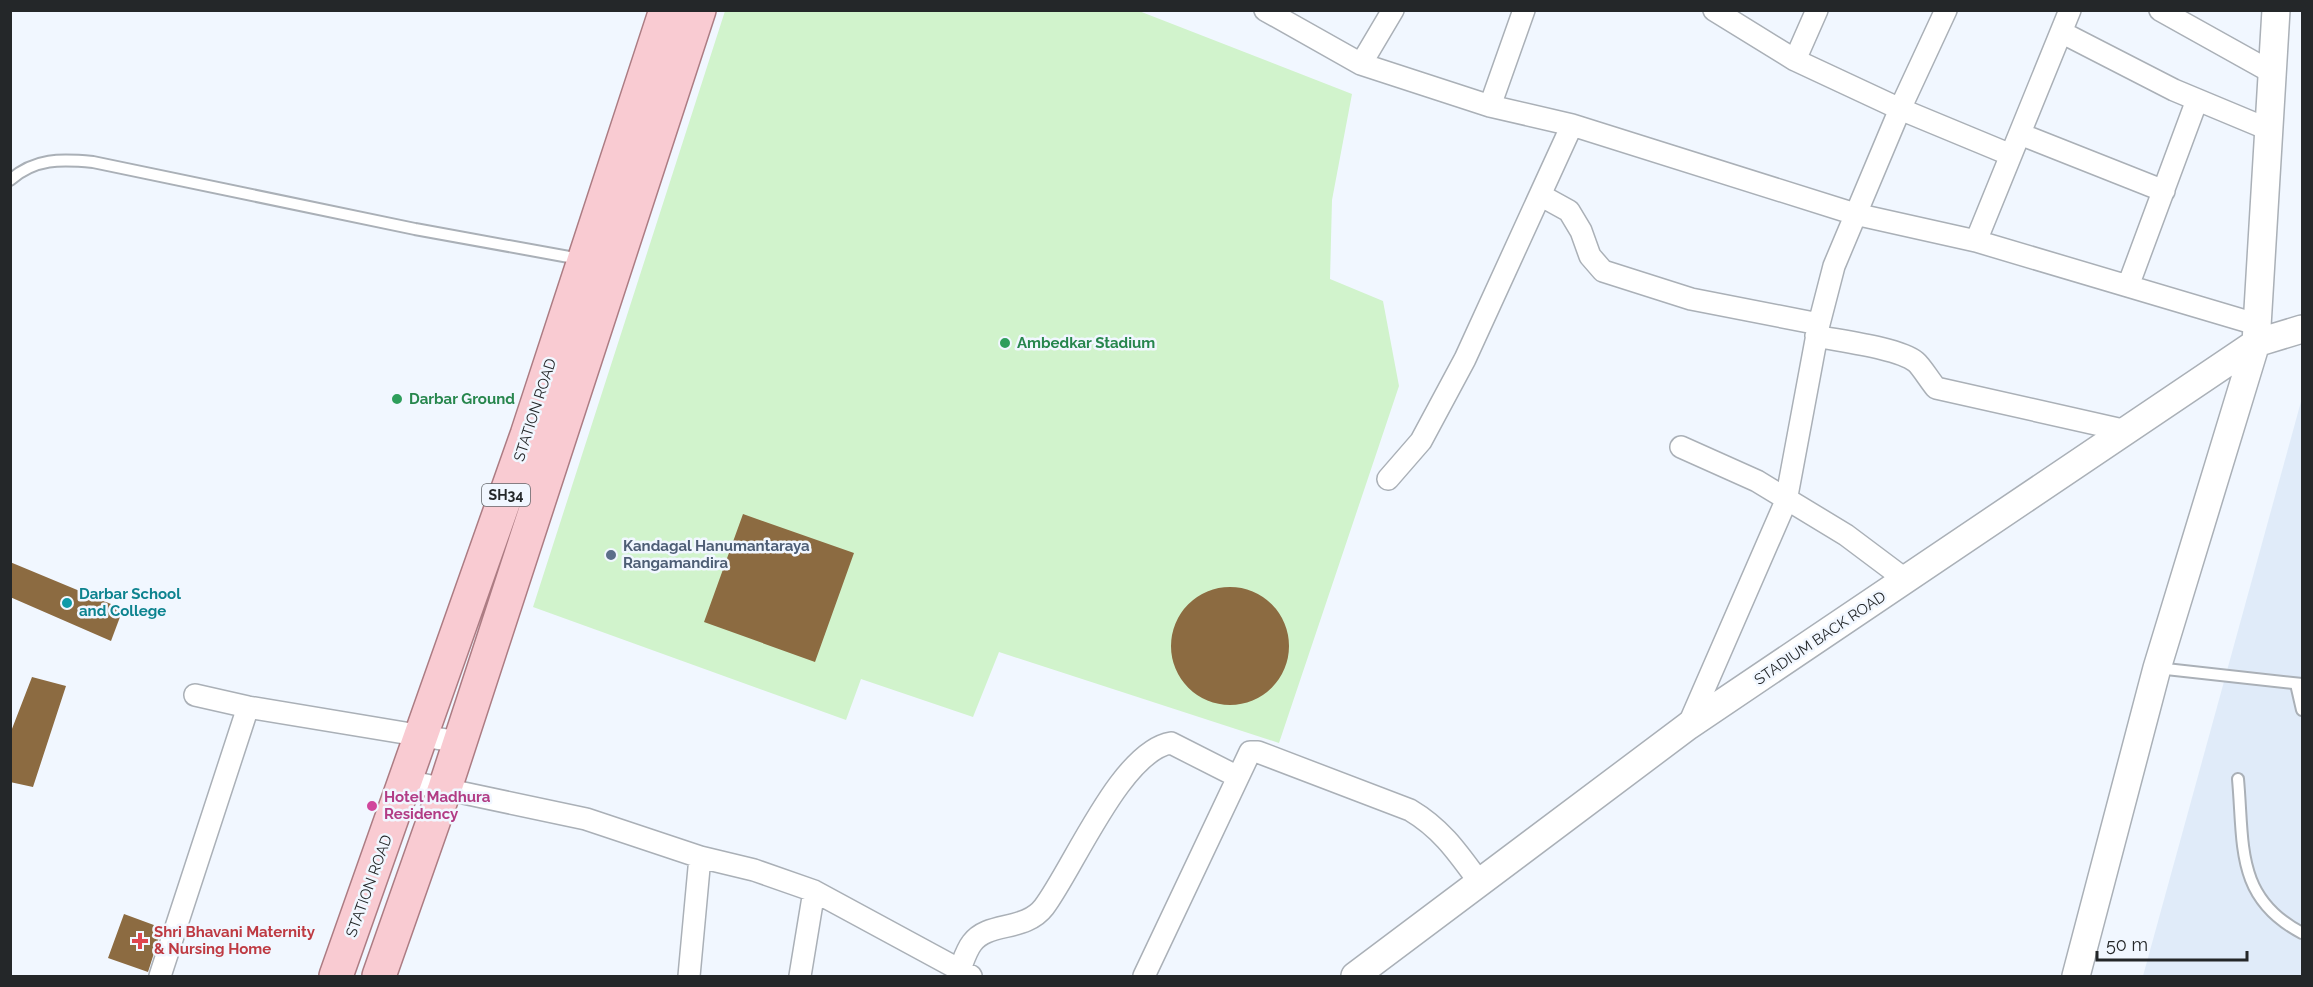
<svg xmlns="http://www.w3.org/2000/svg" width="2313" height="987" font-family="Raleway,sans-serif">
<rect width="100%" height="100%" fill="#f1f7ff"/>
<!-- built -->
<path fill="#e0ebf9" d="M2302,398V976H2143Z"/>
<!-- green -->
<path fill="#d1f3cc" d="M725,11H1139L1352,94L1332,200L1330,279L1383,301L1399,386L1279,743L999,652L973,717L861,679L846,720L533,607Z"/>
<!-- building -->
<path fill="#8c6b41" d="M743,514L854,553L815,662L704,622Z
M10,562L123,609L111,641L10,597Z
M1171 646a59 59 0 1 1 118 0a59 59 0 1 1-118 0Z
M32,677L66,686L33,787L10,782V734Z
M124,914L162,928L148,972L108,958Z"/>
<g fill="none" stroke-linecap="round" stroke-linejoin="round">
<!-- service casing -->
<g stroke="#aab0b7" stroke-width="14">
<path id="service" d="M10,180C35,158 61,159 93,162L415,229L580,259
M2157,668L2302,684
M2296,684L2302,710
M2238,779C2244,845 2235,898 2302,933"/>
</g>
<!-- minor casing -->
<g stroke="#aab0b7" stroke-width="24">
<path id="minor" d="M1265,10L1361,64L1490,106L1572,125L1855,214L1976,241L2259,325
M1714,10L1795,60L1900,109L2011,155
M2160,10L2273,73
M2061,32L2174,90L2270,130
M1795,60L1817,10
M1361,64L1393,10
M1490,106L1524,10
M2020,134L2164,191
M1540,195L1569,211L1581,231L1590,256L1603,271L1691,299L1819,324
M1976,241L2070,10
M2128,286L2197,100
M1816,336C1840,341 1899,348 1916,362C1921,366 1930,381 1936,388L2127,431
M1681,447L1757,481L1846,535L1906,580
M1388,479L1421,441L1465,359L1572,125
M195,695L248,707L459,742
M1688,726L1786,501L1819,324L1834,266L1900,109L1946,10
M407,781L586,819L700,857L754,870L814,891L971,976
M160,976L248,707
M689,976L700,857
M800,976L814,891
M957,976C962,966 965,952 972,943C988,921 1025,932 1044,907C1073,869 1121,751 1171,743L1238,777
M1144,976L1250,752H1258L1410,810C1442,829 1458,853 1480,883"/>
</g>
<!-- tertiary casing -->
<g stroke="#aab0b7" stroke-width="30">
<path id="tertiary" d="M1355,976L1688,726L2256,343L2302,329
M2076,976L2157,668L2256,343L2276,10"/>
</g>
<!-- primary casing -->
<g stroke="#ac7c83" stroke-width="36">
<path id="primary" d="M336,976L527,435L666,10
M379,976L444,791L699,10"/>
</g>
<!-- service -->
<use href="#service" stroke="#fff" stroke-width="10"/>
<!-- minor -->
<use href="#minor" stroke="#fff" stroke-width="21"/>
<!-- tertiary -->
<use href="#tertiary" stroke="#fff" stroke-width="27"/>
<!-- primary -->
<use href="#primary" stroke="#f9cbd2" stroke-width="33"/>
</g>
<!-- markers -->
<g fill="#2e9e5b" stroke="#f1f7ff" stroke-width="2">
<circle cx="1005" cy="343" r="6"/>
<circle cx="397" cy="399" r="6"/>
</g>
<circle fill="#5c6f8a" stroke="#f1f7ff" stroke-width="2" cx="611" cy="555" r="6"/>
<circle fill="#0f9aa8" stroke="#f1f7ff" stroke-width="2" cx="67" cy="603" r="6"/>
<circle fill="#d1479c" stroke="#f1f7ff" stroke-width="2" cx="372" cy="806" r="6"/>
<path fill="#e0444e" stroke="#f1f7ff" stroke-width="2" d="M137 932h6v6h6v6h-6v6h-6v-6h-6v-6h6z"/>
<g text-anchor="middle" dominant-baseline="central" stroke-width="5" stroke-linejoin="round" paint-order="stroke">
<!-- shield labels -->
<rect fill="#f1f7ff" stroke="#626569" stroke-width="1.5" x="482" y="484" width="48" height="22" rx="4.5"/>
<g font-size="14" font-weight="bold" fill="#242729">
<text x="506" y="495">SH34</text>
</g>
<!-- leisure labels -->
<g font-size="15" font-weight="bold" fill="#27864d" stroke="#f1f7ff" text-anchor="start">
<text x="1017" y="343">Ambedkar Stadium</text>
<text x="409" y="399">Darbar Ground</text>
</g>
<!-- street labels -->
<g font-size="15" fill="#242729" stroke="#f1f7ff">
<text transform="translate(535 410) rotate(-72)">STATION ROAD</text>
<text transform="translate(1820 638) rotate(-34)">STADIUM BACK ROAD</text>
<text transform="translate(369 886) rotate(-70)">STATION ROAD</text>
</g>
<!-- service labels -->
<g font-size="15" font-weight="bold" fill="#4e5e75" stroke="#f1f7ff" text-anchor="start">
<text x="623" y="546">Kandagal Hanumantaraya<tspan x="623" dy="17">Rangamandira</tspan></text>
</g>
<!-- culture labels -->
<g font-size="15" font-weight="bold" fill="#0d838f" stroke="#f1f7ff" text-anchor="start">
<text x="79" y="594">Darbar School<tspan x="79" dy="17">and College</tspan></text>
</g>
<!-- hotel labels -->
<g font-size="15" font-weight="bold" fill="#b23c85" stroke="#f1f7ff" text-anchor="start">
<text x="384" y="797">Hotel Madhura<tspan x="384" dy="17">Residency</tspan></text>
</g>
<!-- health labels -->
<g font-size="15" font-weight="bold" fill="#be3a42" stroke="#f1f7ff" text-anchor="start">
<text x="154" y="932">Shri Bhavani Maternity<tspan x="154" dy="17">&amp; Nursing Home</tspan></text>
</g>
</g>
<!-- border -->
<rect width="2313" height="987" fill="none" stroke="#242729" stroke-width="24"/>
<!-- scale -->
<path d="M2097 951v9h150v-9" fill="none" stroke="#242729" stroke-width="3"/>
<text x="2106" y="951" font-size="18" fill="#242729" stroke="#f1f7ff" stroke-width="4.5" paint-order="stroke">50 m</text>
</svg>
